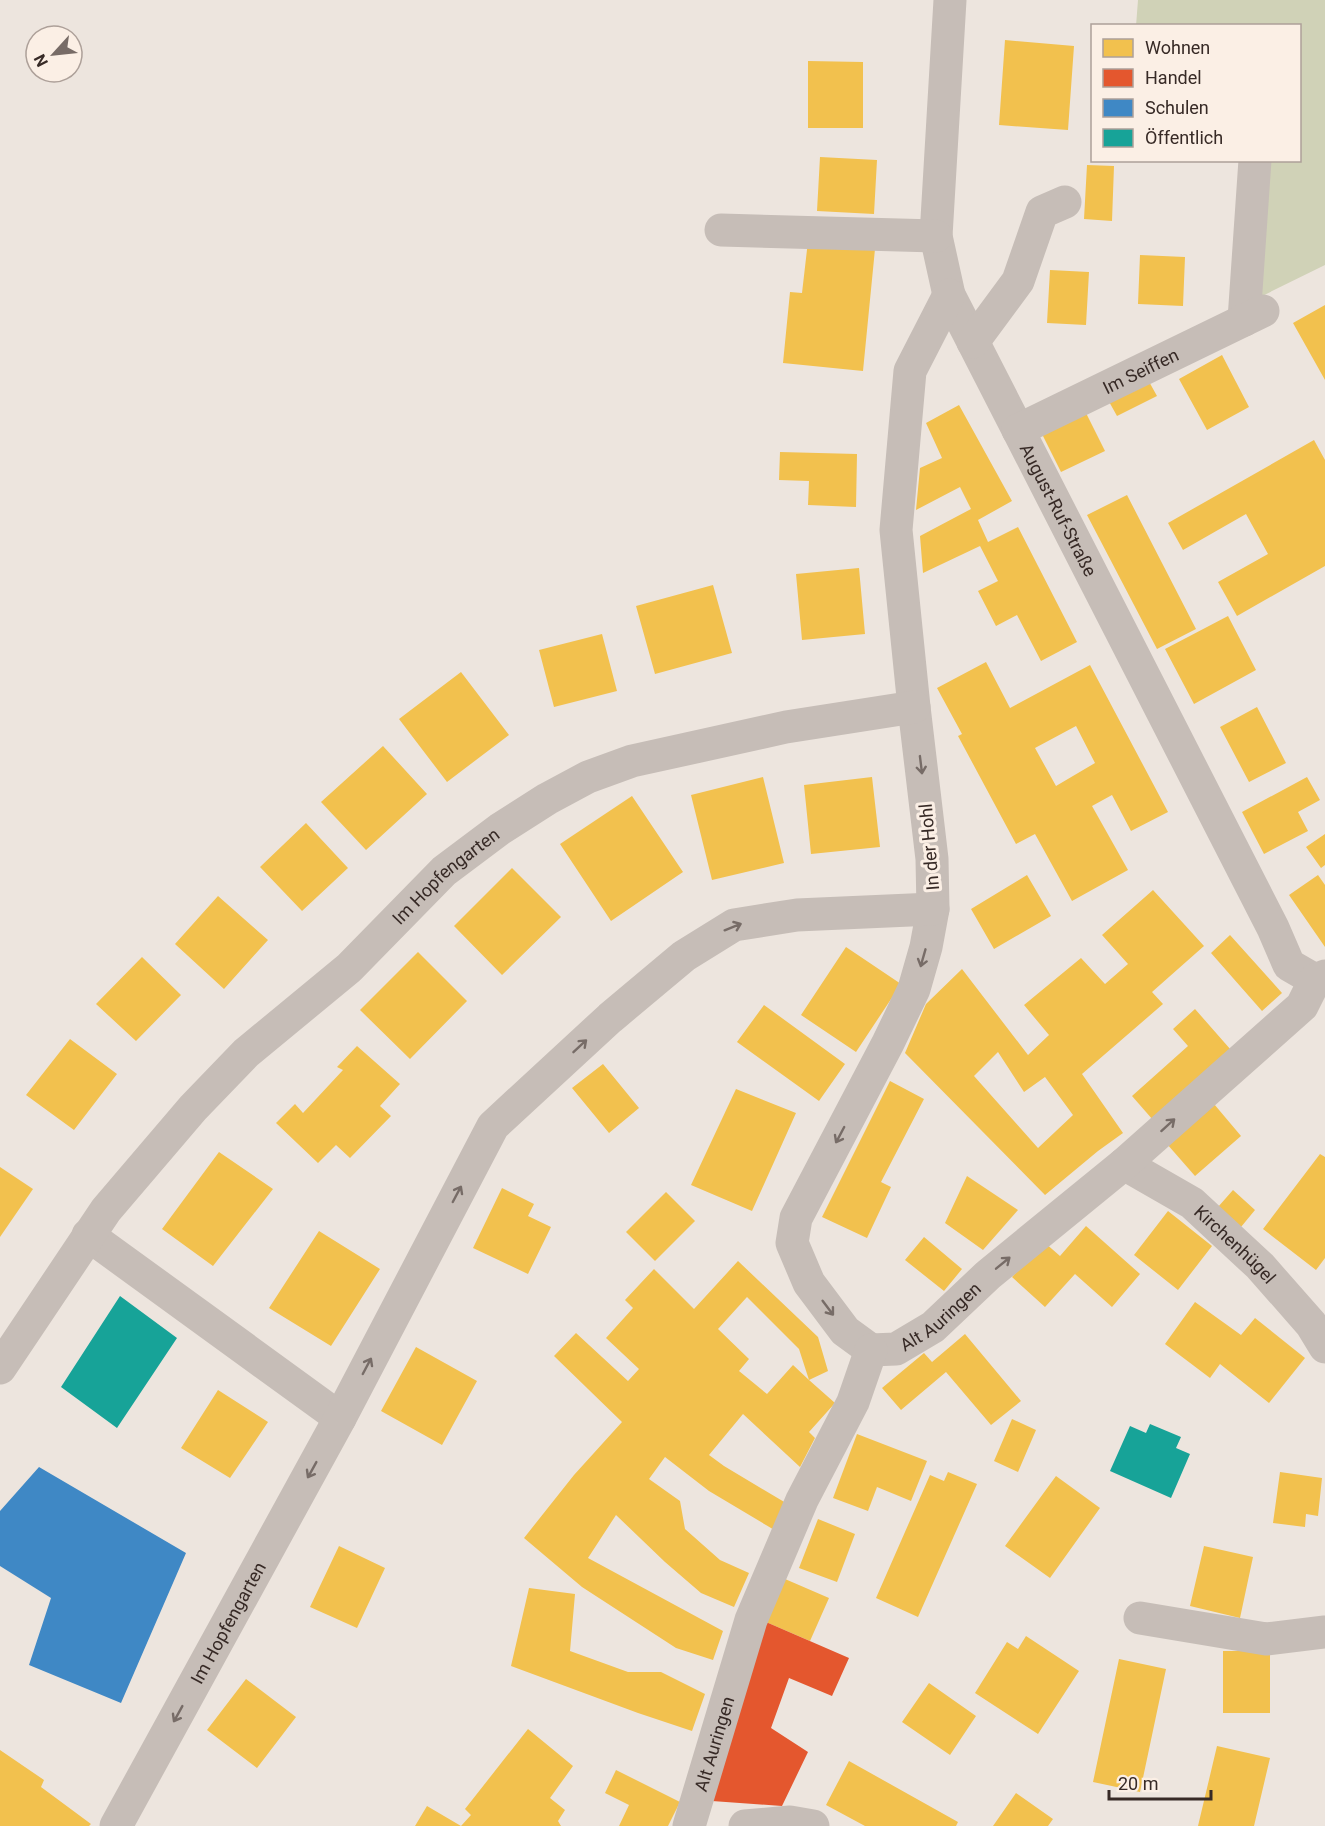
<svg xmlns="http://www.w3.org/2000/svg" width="1325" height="1826" font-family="Roboto,sans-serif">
<rect width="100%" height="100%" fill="#ede5de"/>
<!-- green -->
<path fill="#d0d2b7" d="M1138,0H1325V265L1252,301L1262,161L1300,160V26H1136Z"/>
<!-- homes -->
<path fill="#f2c14e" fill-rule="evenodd" d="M1005,40L1074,46L1068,130L999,125Z
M808,61L863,62V128H808Z
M820,157L877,160L874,214L817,211Z
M1087,165L1114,166L1112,221L1084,219Z
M808,241L875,249L863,371L783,363L790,292L802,293Z
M1140,255L1185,257L1183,306L1138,304Z
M1050,270L1089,272L1086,325L1047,323Z
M1325,305V380L1293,323Z
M1222,355L1249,407L1207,430L1179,379Z
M1147,378L1157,396L1117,416L1107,398Z
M959,405L1012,501L978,520L988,542L1018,527L1077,642L1041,661L1017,615L996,626L978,591L998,581L980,546L923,573L920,536L971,509L960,487L916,510L920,468L942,458L926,423Z
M1086,413L1105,451L1061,472L1042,434Z
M1314,440L1325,460V566L1237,616L1218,582L1268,554L1246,514L1183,550L1168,523Z
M780,452L857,454L856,507L808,505L809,481L779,480Z
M1127,495L1196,629L1157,649L1087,515Z
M859,568L865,634L802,640L796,574Z
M713,585L732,653L655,674L636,606Z
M1228,616L1256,670L1194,704L1165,649Z
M602,634L617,691L554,707L539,650Z
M986,662L1010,708L1090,665L1168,812L1131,831L1112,795L1092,806L1128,870L1072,901L1035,834L1016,844L958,736L962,734L937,688ZM1076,726L1095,763L1056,786L1035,748Z
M461,672L509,735L447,782L399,719Z
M1257,707L1286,763L1249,782L1220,727Z
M383,746L427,794L366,850L321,802Z
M763,777L784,863L712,880L691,795Z
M872,777L880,847L811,854L804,785Z
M1307,777L1320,800L1298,812L1308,831L1264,854L1242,812Z
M632,796L683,872L611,921L560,844Z
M306,823L348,868L302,911L260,867Z
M1325,834V865L1321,868L1306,847Z
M512,868L561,917L502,975L454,926Z
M1027,875L1051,916L994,949L971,909Z
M1318,875L1325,885V947L1289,895Z
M1153,890L1204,946L1152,992L1163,1004L1082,1074L1123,1133L1098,1151L1045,1195L905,1053L926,1004L962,969L1028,1055L1049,1035L1024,1005L1081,958L1105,984L1128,964L1102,935ZM998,1052L1024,1092L1045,1077L1073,1115L1038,1148L974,1076Z
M218,896L268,940L224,989L175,944Z
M1230,935L1282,993L1262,1011L1211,953Z
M846,947L901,984L856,1052L801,1015Z
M418,952L467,1001L410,1059L360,1010Z
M142,957L181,995L136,1041L96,1004Z
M764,1005L845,1064L819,1101L737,1042Z
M1195,1009L1231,1050L1153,1120L1132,1096L1188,1046L1173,1029Z
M70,1039L117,1074L74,1130L26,1095Z
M357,1046L400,1084L380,1106L391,1116L350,1158L336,1145L318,1163L276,1123L295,1104L303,1113L343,1070L337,1067Z
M603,1064L639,1108L609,1133L572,1088Z
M890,1081L924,1099L881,1182L891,1187L867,1238L822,1217Z
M736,1089L796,1113L752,1211L691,1185Z
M1214,1104L1241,1136L1195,1176L1167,1144Z
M219,1152L273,1189L213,1266L162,1229Z
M1320,1154L1325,1157V1258L1316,1270L1263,1229Z
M0,1167L33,1189L0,1237Z
M967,1176L1018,1210L983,1250L945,1223Z
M502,1188L534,1204L528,1216L551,1227L528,1274L473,1248Z
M1233,1190L1255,1210L1241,1227L1218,1207Z
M666,1192L695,1221L655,1261L626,1232Z
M1168,1211L1212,1246L1178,1290L1134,1255Z
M1086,1226L1140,1274L1112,1307L1075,1274L1045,1307L1012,1277L1044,1242L1060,1256Z
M319,1231L380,1269L331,1346L269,1308Z
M924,1237L962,1269L944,1291L905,1260Z
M738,1261L818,1337L828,1371L809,1380L835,1403L809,1432L815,1438L800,1467L743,1414L709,1455L724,1466L791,1506L776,1531L709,1491L665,1457L649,1479L680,1501L685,1529L720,1560L749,1573L734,1607L701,1593L665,1562L616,1515L588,1558L723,1631L713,1660L676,1648L582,1587L524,1538L574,1475L622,1422L554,1356L576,1333L628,1381L639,1369L606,1338L633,1308L625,1300L654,1269L694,1309ZM747,1297L799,1349L809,1380L793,1365L767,1394L739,1371L749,1359L718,1329Z
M1195,1302L1241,1335L1255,1318L1305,1358L1269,1403L1220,1364L1210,1378L1165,1344Z
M965,1334L1021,1401L991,1425L946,1372L901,1410L882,1388L924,1353L932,1362Z
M416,1347L477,1381L442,1445L381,1411Z
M218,1390L268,1422L230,1478L181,1448Z
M1012,1419L1036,1430L1018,1472L994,1461Z
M857,1434L927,1461L911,1501L877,1487L868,1511L833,1498Z
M948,1472L977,1484L918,1617L876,1598L930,1475L944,1481Z
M1280,1472L1322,1478L1318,1516L1306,1514L1305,1527L1273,1523Z
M1056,1476L1100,1508L1050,1578L1005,1546Z
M818,1519L855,1534L837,1582L799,1568Z
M339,1546L385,1568L357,1628L310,1607Z
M1204,1546L1253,1557L1240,1618L1190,1606Z
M785,1579L829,1598L810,1641L766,1622Z
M529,1588L575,1594L570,1651L628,1672H661L705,1694L692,1731L638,1713L511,1666Z
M1026,1636L1079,1671L1038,1734L975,1693L1007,1642L1018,1649Z
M1223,1651H1270V1713H1223Z
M1119,1659L1166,1669L1140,1792L1093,1782Z
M246,1679L296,1717L257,1768L207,1730Z
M929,1683L976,1716L950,1755L902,1722Z
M528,1729L573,1766L550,1798L565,1810L558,1821L561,1826H415L427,1806L461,1826L471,1815L465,1809Z
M1217,1746L1270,1758L1254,1826H1198Z
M0,1750L44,1780L41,1787L91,1824L89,1826H0Z
M849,1761L958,1822L956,1826H865L826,1805Z
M616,1770L680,1802L668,1826H619L629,1805L605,1793Z
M1016,1793L1053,1819L1048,1826H993Z"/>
<!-- shops -->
<path fill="#e4572e" d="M766,1622L849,1658L832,1696L789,1678L771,1728L808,1752L782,1806L712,1801Z"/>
<!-- schools -->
<path fill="#3f88c5" d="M39,1467L186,1553L121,1703L29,1665L51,1598L0,1566V1511Z"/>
<!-- public -->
<path fill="#17a398" d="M120,1296L177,1338L117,1428L61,1387Z
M1150,1424L1181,1437L1176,1448L1190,1454L1171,1498L1110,1471L1130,1426L1146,1433Z"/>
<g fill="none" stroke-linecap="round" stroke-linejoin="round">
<!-- minor -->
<g stroke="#c6bdb7" stroke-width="33">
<path id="s1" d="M950,0L936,236L949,295L1273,928L1289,965L1315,980"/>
<path d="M721,230L936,236"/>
<path d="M1244,320L1255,160"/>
<path d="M973,342L1018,281L1042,212L1065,202"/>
<path id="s2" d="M1018,430L1263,311"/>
<path id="s3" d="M1124,1164L1192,1203L1260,1266L1311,1324L1325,1347"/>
<path d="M88,1235L340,1418"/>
<path d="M871,1350L845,1331L809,1283L792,1243L796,1218L888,1043L914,989L926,947L933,909L932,859L914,707L896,530L910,371L949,295"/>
<path id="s4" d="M871,1350L896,1349L933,1327L988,1275L1124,1164L1302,1006L1315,980L1325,976"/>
<path id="s5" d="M0,1368L106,1210L193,1108L246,1053L349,968L444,871L500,829L547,799L588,777L632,761L786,727L914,707"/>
<path d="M1140,1618L1266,1639L1325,1632"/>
<path id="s6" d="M116,1826L340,1418L493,1126L610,1018L684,956L734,925L797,915L933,909"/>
<path id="s7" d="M689,1826L751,1620L802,1500L853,1402L871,1350"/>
<path d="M745,1826L790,1822L813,1826"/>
</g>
</g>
<!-- one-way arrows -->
<defs><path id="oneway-shaft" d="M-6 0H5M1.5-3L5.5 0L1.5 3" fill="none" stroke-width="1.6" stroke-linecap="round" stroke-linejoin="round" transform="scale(1.5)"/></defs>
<g stroke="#776c67">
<use href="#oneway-shaft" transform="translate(921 765) rotate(83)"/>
<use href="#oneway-shaft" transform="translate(733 927) rotate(-22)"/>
<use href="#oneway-shaft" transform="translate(923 958) rotate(106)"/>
<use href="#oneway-shaft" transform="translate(580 1046) rotate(-43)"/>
<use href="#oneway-shaft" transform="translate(1168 1125) rotate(-42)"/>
<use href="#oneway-shaft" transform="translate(840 1135) rotate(118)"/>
<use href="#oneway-shaft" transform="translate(457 1194) rotate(-62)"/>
<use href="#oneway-shaft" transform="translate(1003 1263) rotate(-39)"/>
<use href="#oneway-shaft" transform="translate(828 1308) rotate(53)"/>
<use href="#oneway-shaft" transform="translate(367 1366) rotate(-62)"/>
<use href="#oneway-shaft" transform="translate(312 1470) rotate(119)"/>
<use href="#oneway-shaft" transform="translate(178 1714) rotate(119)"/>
</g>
<g text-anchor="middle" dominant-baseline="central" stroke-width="6" stroke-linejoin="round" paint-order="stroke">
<!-- street labels -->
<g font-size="18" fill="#372a26" stroke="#fbefe5">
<text stroke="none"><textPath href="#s2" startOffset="136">Im Seiffen</textPath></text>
<text stroke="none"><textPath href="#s1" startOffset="538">August-Ruf-Straße</textPath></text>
<text transform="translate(929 847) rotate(-95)">In der Hohl</text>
<text stroke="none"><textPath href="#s5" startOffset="668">Im Hopfengarten</textPath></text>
<text stroke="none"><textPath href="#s3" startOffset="138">Kirchenhügel</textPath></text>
<text stroke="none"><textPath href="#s4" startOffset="80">Alt Auringen</textPath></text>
<text stroke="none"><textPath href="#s6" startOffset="232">Im Hopfengarten</textPath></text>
<text stroke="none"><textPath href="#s7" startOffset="86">Alt Auringen</textPath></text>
</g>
</g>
<!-- legend -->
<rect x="1091" y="24" width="210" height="138" fill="#fbefe5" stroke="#ada099" stroke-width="1.5"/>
<rect x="1103" y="39" width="30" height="18" fill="#f2c14e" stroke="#ada099" stroke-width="1.5"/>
<text x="1145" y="54" font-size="18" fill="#372a26">Wohnen</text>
<rect x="1103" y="69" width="30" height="18" fill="#e4572e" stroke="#ada099" stroke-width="1.5"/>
<text x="1145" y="84" font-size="18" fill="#372a26">Handel</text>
<rect x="1103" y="99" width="30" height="18" fill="#3f88c5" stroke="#ada099" stroke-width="1.5"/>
<text x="1145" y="114" font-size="18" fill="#372a26">Schulen</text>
<rect x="1103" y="129" width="30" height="18" fill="#17a398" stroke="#ada099" stroke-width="1.5"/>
<text x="1145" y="144" font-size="18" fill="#372a26">Öffentlich</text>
<!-- north arrow -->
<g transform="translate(54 54) rotate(243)"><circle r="28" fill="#fbefe5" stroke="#ada099" stroke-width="1.5"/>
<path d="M0-4.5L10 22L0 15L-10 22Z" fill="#776b66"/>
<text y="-9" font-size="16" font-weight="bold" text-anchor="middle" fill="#372a26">N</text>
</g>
<!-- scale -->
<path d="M1109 1790v9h102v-9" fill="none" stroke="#372a26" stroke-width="3"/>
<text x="1118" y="1790" font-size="18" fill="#372a26" stroke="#fbefe5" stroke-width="4.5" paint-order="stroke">20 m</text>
</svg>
